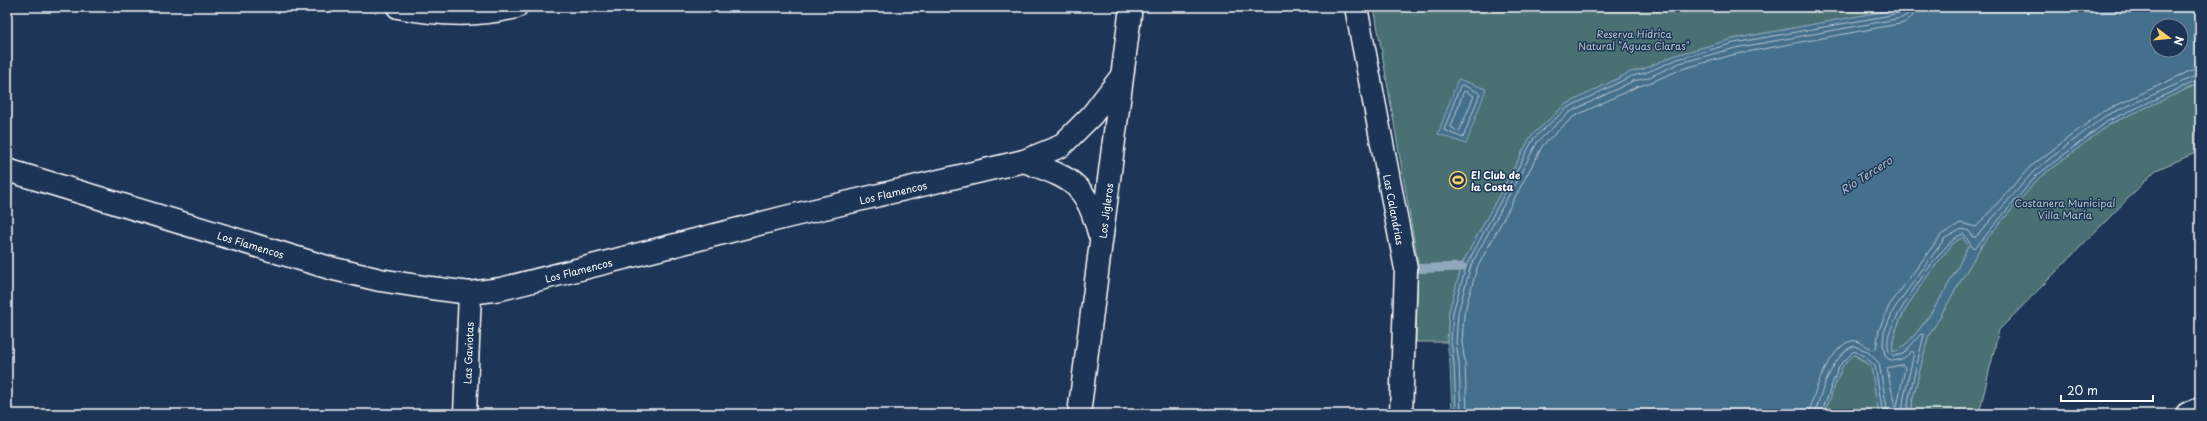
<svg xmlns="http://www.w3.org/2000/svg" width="2207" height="421" font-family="'Playpen Sans',sans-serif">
<rect width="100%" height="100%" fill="#1d3557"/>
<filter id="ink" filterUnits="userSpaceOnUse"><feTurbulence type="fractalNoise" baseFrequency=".025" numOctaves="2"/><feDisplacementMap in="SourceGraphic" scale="8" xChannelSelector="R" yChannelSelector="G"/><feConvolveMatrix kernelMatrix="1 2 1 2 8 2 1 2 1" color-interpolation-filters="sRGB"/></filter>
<g filter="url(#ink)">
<!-- green -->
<path fill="#497073" stroke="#a4b8b9" d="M1374,7H1908L1733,39L1676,55L1644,69L1631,72L1565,105L1531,136L1463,262L1449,311L1447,342H1416L1418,263Z
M2200,83V151L2156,170L1999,330L1979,414H1911L1913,398L1928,337L1983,243L2039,178L2110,124Z
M1963,237L1968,246C1958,269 1917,346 1893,352C1887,324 1935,267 1952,244Z
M1854,355L1871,367L1879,414H1824L1842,367Z"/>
<!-- water -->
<path fill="#456f8d" stroke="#8fa9bb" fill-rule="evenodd" d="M1908,7H2200V83L2110,124L2039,178L1983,243L1928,337L1913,398L1911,414H1879L1871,367L1862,359L1854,355L1842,367L1824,414H1452L1450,364L1447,342L1449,311L1463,262L1531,136L1565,105L1631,72L1644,69L1676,55L1733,39ZM2157,26H2181V50H2157ZM1963,237L1968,246C1958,269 1917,347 1893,352C1886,325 1935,267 1952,244Z
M1458,79L1486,89L1466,144L1438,134Z"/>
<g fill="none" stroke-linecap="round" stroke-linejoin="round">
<!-- shore -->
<path stroke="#b5c5d1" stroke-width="1" d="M1462,85L1480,93L1463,138L1444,130L1460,86Z
M1465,91L1474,96L1459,132L1451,127L1463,93Z
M1903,365L1905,368L1897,406L1895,407L1887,368Z
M1456,414L1454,364L1451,342L1453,312L1467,264L1534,138L1567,108L1632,76L1645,73L1678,59L1734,43L1886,16L1902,12L1904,7
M1461,414L1459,363L1456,342L1458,313L1471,265L1538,141L1570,112L1633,81L1647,78L1680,63L1735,48L1902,18L1908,14L1909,7
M1467,414L1465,363L1462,342L1464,314L1477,268L1543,145L1573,117L1636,87L1649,83L1682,69L1736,54L1904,23L1912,17L1915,7
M1810,414C1810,396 1832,345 1851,341C1861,339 1868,350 1876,349L1879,330L1889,306L1941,235L1960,223L1976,227L2030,167L2102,112L2192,70L2200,68
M1816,414C1817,398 1836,350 1854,346L1867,351L1879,363L1888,414
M1821,414L1839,366L1854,351L1864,356L1875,366L1883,414
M1902,414L1904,397L1914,353L1912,351C1905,358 1898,363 1888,359L1885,355L1883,344L1884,332L1894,309L1945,238L1962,229L1969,231L1973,237H1976L2034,171L2105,116L2200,74
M1907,414L1909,397L1924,335L1921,334L1903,354L1894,356L1889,352C1888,346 1887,340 1889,334C1894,316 1947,234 1964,234L1972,247L1975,248L2036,176L2108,121L2200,79"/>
<!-- stream -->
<path stroke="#8fa9bb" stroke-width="9" d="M1406,269L1462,267"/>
<!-- minor casing -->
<g stroke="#fff" stroke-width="25">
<g id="minor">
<path d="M398,7C437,15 477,17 516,7"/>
<path id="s1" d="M1356,7L1406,269L1401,414"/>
<path d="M1024,161C1071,179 1085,181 1099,233"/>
<path id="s2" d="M7,170L330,268L380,280L431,288L470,293L501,289L786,217L1024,161L1061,146L1092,115L1121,77"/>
<path id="s3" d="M465,414L470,293"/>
<path id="s4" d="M1079,414L1131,7"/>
<path d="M2187,414L2200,409"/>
</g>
</g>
<!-- minor -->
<use href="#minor" stroke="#1d3557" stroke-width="22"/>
</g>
</g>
<!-- icons -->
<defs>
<g id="stadium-ring" transform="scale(0.9)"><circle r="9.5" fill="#1d3557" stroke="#ffd166" stroke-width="1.5"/><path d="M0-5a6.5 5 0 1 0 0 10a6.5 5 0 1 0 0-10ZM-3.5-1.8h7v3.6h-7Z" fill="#ffd166"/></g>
</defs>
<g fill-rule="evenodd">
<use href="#stadium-ring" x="1458" y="180"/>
</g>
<g text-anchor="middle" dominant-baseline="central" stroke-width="3" stroke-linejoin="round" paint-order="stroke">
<!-- park labels -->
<g font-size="10" fill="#b6c6c7" stroke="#1d3557">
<text x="1634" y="33">Reserva Hidríca<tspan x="1634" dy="12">Natural "Aguas Claras"</tspan></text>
<text x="2065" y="202">Costanera Municipal<tspan x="2065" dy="12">Villa María</tspan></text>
</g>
<!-- poi labels -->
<g font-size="10" font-weight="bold" fill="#fff" stroke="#1d3557" text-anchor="start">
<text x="1471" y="174">El Club de<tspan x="1471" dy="12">la Costa</tspan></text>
</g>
<!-- street labels -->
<g font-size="10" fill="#fff" stroke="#1d3557">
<text stroke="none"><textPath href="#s2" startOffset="915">Los Flamencos</textPath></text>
<text stroke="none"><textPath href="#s1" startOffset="206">Las Calandrias</textPath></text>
<text stroke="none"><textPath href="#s4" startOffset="205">Los Jigleros</textPath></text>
<text stroke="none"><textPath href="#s2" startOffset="255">Los Flamencos</textPath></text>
<text stroke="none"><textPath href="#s2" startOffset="591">Los Flamencos</textPath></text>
<text stroke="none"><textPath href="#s3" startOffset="61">Las Gaviotas</textPath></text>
</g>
<!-- water labels -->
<g font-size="11" font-style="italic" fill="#b5c5d1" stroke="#1d3557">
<text transform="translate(1866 175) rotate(-33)">Río Tercero</text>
</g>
</g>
<!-- margin -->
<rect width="2207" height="421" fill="none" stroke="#1d3557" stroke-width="24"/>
<rect x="12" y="12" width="2183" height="397" fill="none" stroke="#fff" stroke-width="1.5" filter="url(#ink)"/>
<!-- north arrow -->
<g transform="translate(2169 38) rotate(106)"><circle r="19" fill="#1d3557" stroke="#77869a"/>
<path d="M0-3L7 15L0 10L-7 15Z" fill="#ffd166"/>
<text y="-6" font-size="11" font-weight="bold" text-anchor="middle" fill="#ffffff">N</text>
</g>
<!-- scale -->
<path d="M2061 395v6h92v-6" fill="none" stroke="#ffffff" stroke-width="2"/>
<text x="2067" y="395" font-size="12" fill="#ffffff" stroke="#1d3557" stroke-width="3" paint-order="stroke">20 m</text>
</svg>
